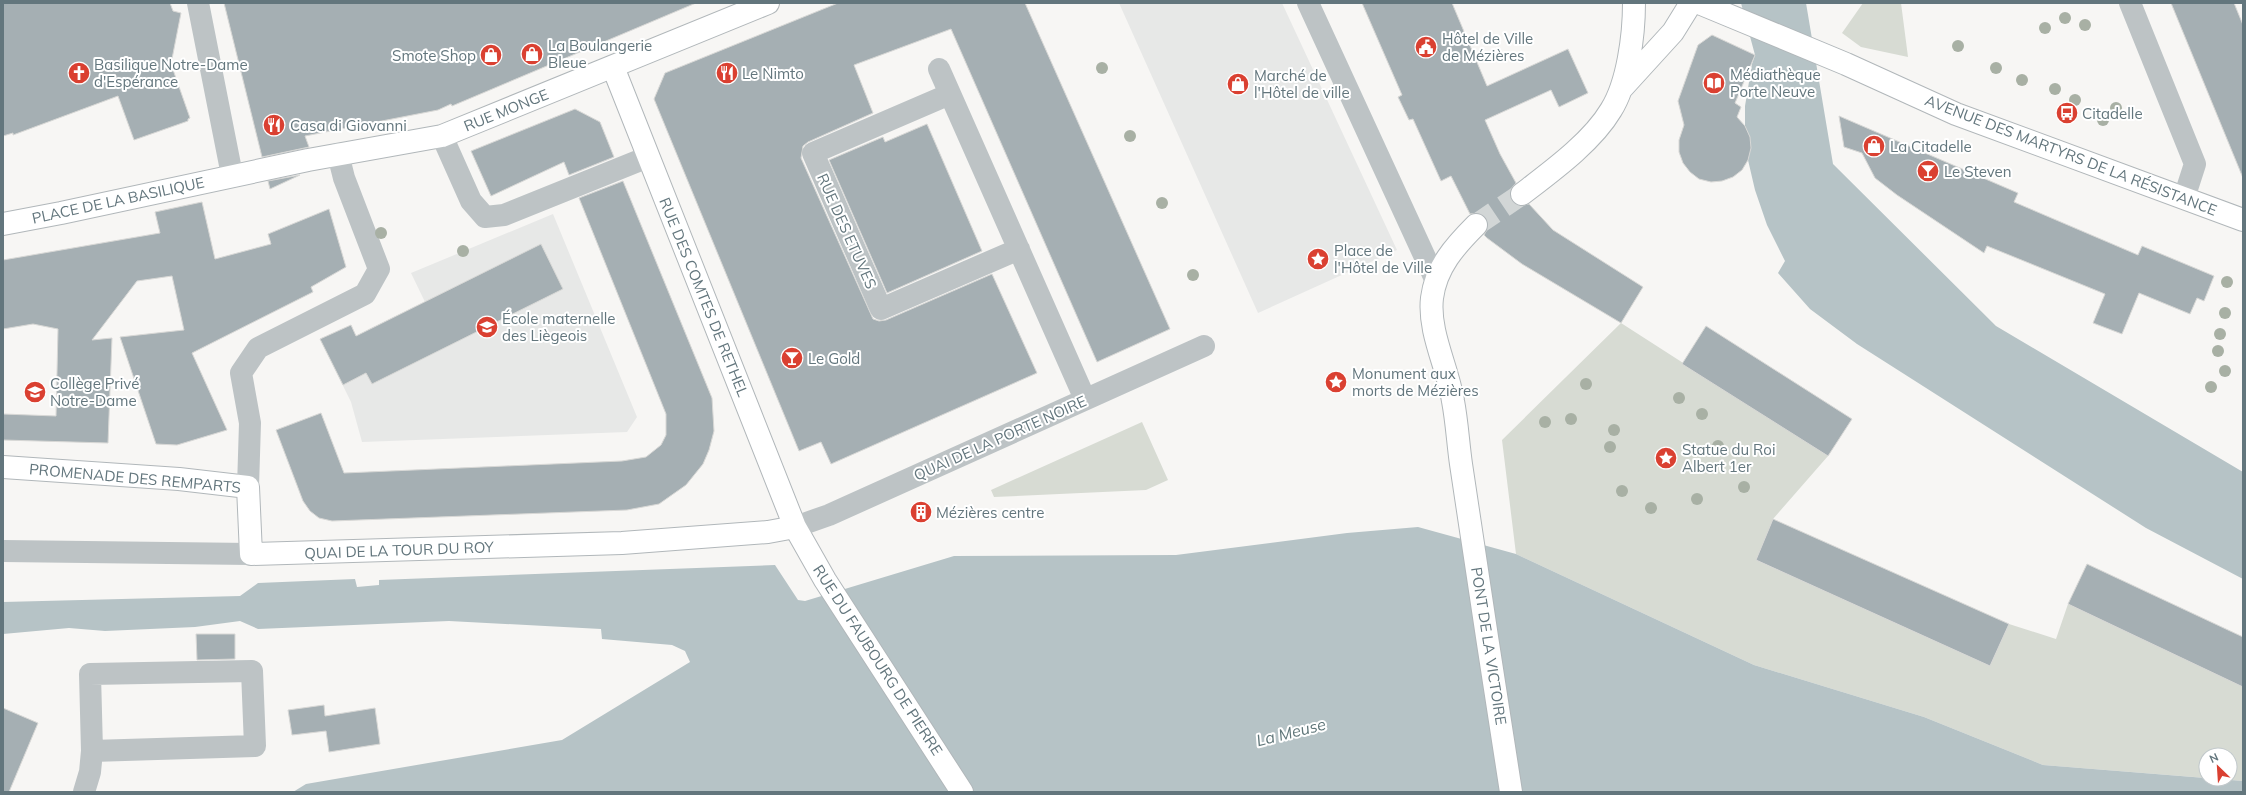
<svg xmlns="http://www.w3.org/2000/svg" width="2246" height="795" font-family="Mulish,sans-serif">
<rect width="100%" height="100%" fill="#f7f6f4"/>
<!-- built -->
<path fill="#e7e8e7" d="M1119,3H1282L1397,250L1258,313Z
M553,214L637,417L627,432L362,442L351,402L320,339L351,325L357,338L369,329L425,302L411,273Z"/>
<!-- green -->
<path fill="#d7dbd3" d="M1863,3H1901L1908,57L1861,47L1842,33Z
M1621,323L1828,456L1773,519L1756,560L1990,666L2009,624L2056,639L2068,604L2243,687V781L2215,779H2230V755H2206V778L2043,765L1924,717L1754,665L1516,554L1502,440Z
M1142,422L1168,480L1146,490L994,497L991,490Z"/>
<!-- water -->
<path fill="#b6c3c6" d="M1741,3H1806L1833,164L1996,326L2243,472V579L2146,528L1857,344L1810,309L1778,273L1785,261L1767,225L1755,190L1748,160L1750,137L1745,126V106L1752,64L1755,55Z
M1418,527L1516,554L1754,665L1924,717L2043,765L2243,781V792H293L306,784L562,740L690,662L685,651L672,645L602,639L601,629L449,621L258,629L240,621L195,627L105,631L69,628L3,634V602L240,596L258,583L355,579L357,587L379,585V580L775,565L798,600L805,601L954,556L1176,555L1347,533Z"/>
<!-- building -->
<path fill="#a5afb3" stroke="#d8d8d6" d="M3,3H170L173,11L181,13L171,64L190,118L188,119V121L134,140L118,96L13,135V133L3,136Z
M224,3H696L452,106L451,104L438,110L305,136L309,147L262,157Z
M838,3H1025L1170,329L1097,362L951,29L854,65L873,113L808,142L803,146L801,158L873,319L879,321L886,320L992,274L1037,373L831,464L821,442L799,451L654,99L665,73Z
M1362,3H1452L1487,86L1568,49L1588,93L1559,107L1551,90L1485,120L1500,154L1516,183L1510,190V196L1512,202L1518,206L1529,204L1553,230L1643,287L1621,323L1522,264L1487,238L1484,235L1488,228V222L1485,216L1479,213L1470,214L1451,176L1441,181L1413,119L1409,120L1398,97L1402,95Z
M2171,3H2234L2243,25V178Z
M1712,35L1755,55L1735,103L1741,107L1737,117L1745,126L1750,137L1751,148L1748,160L1742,170L1733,177L1722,181L1711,182L1699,179L1690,172L1683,163L1679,152V140L1684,125L1678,101L1698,45Z
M575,109L600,122L614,157L569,175L564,162L491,196L471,151Z
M1839,116L2018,193L2014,202L2138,255L2142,246L2214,276L2204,301L2197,298L2190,314L2139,293L2122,334L2093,323L2105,294L1987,246L1984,253L1897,195L1875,178L1862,153L1844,147Z
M927,124L982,251L887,293L829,160L883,137L885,142Z
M300,175L270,189L268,181Z
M623,181L712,398L714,431L709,450L703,464L686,485L659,504L627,510L332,521L319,518L310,511L303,501L276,430L321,413L344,473L622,461L646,457L661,445L666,435V414L579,198Z
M202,202L215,259L271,244L268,234L329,209L346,267L311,287L313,292L192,353L227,430L177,445L156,444L120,337L184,330L172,276L137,281L92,340L112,338L108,443L3,440V414L56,416L58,329L33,324L3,329V260L160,233L155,212Z
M541,244L563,289L372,384L366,373L343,385L320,339L351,325L356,336Z
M1706,326L1852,419L1828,456L1682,364Z
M1773,519L2009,624L1990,666L1756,560Z
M2087,564L2243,637V687L2068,604Z
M196,634H235V659L197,660Z
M324,705L325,716L375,708L380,744L329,752L326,731L292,735L288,710Z
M3,708L38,723L9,792H3Z"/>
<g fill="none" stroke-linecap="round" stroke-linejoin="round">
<!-- major-tunnel -->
<path stroke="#d2d6d6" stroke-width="22" stroke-dasharray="22 11" stroke-linecap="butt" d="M1476,225L1522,194"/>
<!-- major casing -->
<g stroke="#b1b7ba" stroke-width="24">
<path id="major" d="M1699,3L1846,64L1956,114L2243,220
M613,67L795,527L825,580L962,792
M1622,88L1673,32L1691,3
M1522,194C1552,171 1592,142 1611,110C1628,83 1634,35 1634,3
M3,224L61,213L308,160L442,136L768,3
M1476,225C1455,246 1436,267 1432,298C1428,332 1448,368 1453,401C1457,422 1458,443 1461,464C1477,573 1494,683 1511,792
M3,467L179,479L248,487L251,554L622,543L768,532L795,527"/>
</g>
<!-- minor -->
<path stroke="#bdc3c5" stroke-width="22" d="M198,3L232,175
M1308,3L1435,279
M2130,3L2195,164L2184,198
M939,69L1085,399
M950,94L813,153L881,309L1019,249
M442,136L471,201L485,217L504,215L648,157
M248,487L250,423L241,373L258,348L365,294L379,269L344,178L338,154
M795,527L829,515L1204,346
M3,551L251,554
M84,792L90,772L92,751L255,746L252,671L90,674L92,751"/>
<!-- major -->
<use href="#major" stroke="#fff" stroke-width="22"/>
</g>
<!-- trees -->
<g fill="#a8b0a4">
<circle cx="2065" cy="18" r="6"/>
<circle cx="2085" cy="25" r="6"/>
<circle cx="2045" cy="28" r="6"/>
<circle cx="1958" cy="46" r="6"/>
<circle cx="1102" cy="68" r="6"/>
<circle cx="1996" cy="68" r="6"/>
<circle cx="2022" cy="80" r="6"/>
<circle cx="2055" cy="89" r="6"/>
<circle cx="2075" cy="100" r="6"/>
<circle cx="2116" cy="108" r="6"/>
<circle cx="2103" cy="120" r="6"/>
<circle cx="1130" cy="136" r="6"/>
<circle cx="1162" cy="203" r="6"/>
<circle cx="381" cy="233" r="6"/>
<circle cx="463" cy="251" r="6"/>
<circle cx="1193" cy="275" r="6"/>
<circle cx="2227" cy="282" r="6"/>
<circle cx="2225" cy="313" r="6"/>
<circle cx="2220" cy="334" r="6"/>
<circle cx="2218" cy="351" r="6"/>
<circle cx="2225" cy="371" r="6"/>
<circle cx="1586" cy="384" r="6"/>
<circle cx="2211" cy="387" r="6"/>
<circle cx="1679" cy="398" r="6"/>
<circle cx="1702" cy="414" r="6"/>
<circle cx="1571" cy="419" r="6"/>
<circle cx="1545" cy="422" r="6"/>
<circle cx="1614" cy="430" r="6"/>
<circle cx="1718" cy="446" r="6"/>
<circle cx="1610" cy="447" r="6"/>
<circle cx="1744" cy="487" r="6"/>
<circle cx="1622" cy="491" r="6"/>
<circle cx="1697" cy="499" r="6"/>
<circle cx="1651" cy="508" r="6"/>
</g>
<!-- icons -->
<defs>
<g id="civic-disc" transform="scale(1.15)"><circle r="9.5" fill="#da4031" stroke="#fff"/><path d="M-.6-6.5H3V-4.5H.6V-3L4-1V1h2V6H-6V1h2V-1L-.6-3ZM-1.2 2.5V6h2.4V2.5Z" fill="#fff"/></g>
<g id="shop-disc" transform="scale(1.15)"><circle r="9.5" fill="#da4031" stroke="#fff"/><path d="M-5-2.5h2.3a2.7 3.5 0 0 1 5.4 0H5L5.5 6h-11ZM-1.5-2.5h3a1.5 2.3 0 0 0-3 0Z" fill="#fff"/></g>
<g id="church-disc" transform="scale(1.15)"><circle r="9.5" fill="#da4031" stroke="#fff"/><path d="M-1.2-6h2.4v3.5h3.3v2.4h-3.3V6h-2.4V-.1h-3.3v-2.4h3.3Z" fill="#fff"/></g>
<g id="restaurant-disc" transform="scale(1.15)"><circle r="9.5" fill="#da4031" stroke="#fff"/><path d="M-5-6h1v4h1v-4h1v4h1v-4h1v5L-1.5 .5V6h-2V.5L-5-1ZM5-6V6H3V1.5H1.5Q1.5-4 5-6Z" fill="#fff"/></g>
<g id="library-disc" transform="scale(1.15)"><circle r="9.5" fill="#da4031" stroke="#fff"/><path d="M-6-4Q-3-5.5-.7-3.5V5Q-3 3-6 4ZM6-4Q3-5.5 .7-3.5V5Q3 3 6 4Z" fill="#fff"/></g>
<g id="bus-disc" transform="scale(1.15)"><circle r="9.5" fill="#da4031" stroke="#fff"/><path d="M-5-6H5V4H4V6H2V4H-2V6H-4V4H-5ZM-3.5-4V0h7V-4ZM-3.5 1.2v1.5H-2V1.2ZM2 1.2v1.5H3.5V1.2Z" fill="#fff"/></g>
<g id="bar-disc" transform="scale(1.15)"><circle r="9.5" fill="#da4031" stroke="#fff"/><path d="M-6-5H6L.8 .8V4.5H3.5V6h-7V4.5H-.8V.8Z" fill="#fff"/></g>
<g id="sight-disc" transform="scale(1.15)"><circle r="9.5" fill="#da4031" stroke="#fff"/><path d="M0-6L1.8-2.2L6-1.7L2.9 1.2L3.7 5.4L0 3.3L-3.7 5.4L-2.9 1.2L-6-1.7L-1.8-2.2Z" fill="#fff"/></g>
<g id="school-disc" transform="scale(1.15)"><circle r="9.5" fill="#da4031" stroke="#fff"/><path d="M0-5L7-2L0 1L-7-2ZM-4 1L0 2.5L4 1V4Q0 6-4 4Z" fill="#fff"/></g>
<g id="building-disc" transform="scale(1.15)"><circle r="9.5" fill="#da4031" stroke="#fff"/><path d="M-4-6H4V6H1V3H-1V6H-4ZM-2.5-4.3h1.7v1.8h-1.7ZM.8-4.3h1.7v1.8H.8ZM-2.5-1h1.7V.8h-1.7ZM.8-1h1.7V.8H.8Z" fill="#fff"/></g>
</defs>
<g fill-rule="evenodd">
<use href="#civic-disc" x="1426" y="47"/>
<use href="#shop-disc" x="532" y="54"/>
<use href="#shop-disc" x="491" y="55"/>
<use href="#church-disc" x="79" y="73"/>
<use href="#restaurant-disc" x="727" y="73"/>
<use href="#library-disc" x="1714" y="83"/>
<use href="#shop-disc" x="1238" y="84"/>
<use href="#bus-disc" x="2067" y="113"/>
<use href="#restaurant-disc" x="274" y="125"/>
<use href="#shop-disc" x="1874" y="146"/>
<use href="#bar-disc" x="1928" y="171"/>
<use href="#sight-disc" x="1318" y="259"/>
<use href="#school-disc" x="487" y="327"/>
<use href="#bar-disc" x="792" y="358"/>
<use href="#sight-disc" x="1336" y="382"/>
<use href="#school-disc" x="35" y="392"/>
<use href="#sight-disc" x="1666" y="458"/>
<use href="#building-disc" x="921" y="512"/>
</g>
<g text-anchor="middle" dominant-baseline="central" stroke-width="4" stroke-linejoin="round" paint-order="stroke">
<!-- poi labels -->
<g font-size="15" fill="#63767d" stroke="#fff" text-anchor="start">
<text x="1442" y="38">Hôtel de Ville<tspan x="1442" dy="17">de Mézières</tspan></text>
<text x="548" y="45">La Boulangerie<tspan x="548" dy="17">Bleue</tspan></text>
<text x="476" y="55" text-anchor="end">Smote Shop</text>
<text x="94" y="64">Basilique Notre-Dame<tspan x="94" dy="17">d'Espérance</tspan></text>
<text x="742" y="73">Le Nimto</text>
<text x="1730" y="74">Médiathèque<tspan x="1730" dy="17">Porte Neuve</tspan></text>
<text x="1254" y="75">Marché de<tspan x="1254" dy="17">l'Hôtel de ville</tspan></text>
<text x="2082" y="113">Citadelle</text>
<text x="290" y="125">Casa di Giovanni</text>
<text x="1890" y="146">La Citadelle</text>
<text x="1944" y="171">Le Steven</text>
<text x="1334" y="250">Place de<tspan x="1334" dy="17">l'Hôtel de Ville</tspan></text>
<text x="502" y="318">École maternelle<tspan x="502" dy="17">des Liègeois</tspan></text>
<text x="808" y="358">Le Gold</text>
<text x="1352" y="373">Monument aux<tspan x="1352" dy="17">morts de Mézières</tspan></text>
<text x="50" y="383">Collège Privé<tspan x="50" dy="17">Notre-Dame</tspan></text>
<text x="1682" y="449">Statue du Roi<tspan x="1682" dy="17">Albert 1er</tspan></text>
<text x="936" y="512">Mézières centre</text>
</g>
<!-- street labels -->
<g font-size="15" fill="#63767d" stroke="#fff">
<text transform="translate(506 110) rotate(-22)">RUE MONGE</text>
<text transform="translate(2071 155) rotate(21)">AVENUE DES MARTYRS DE LA RÉSISTANCE</text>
<text transform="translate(118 200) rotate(-12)">PLACE DE LA BASILIQUE</text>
<text transform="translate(847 231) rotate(66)">RUE DES ETUVES</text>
<text transform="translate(704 297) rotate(68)">RUE DES COMTES DE RETHEL</text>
<text transform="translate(1000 438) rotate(-24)">QUAI DE LA PORTE NOIRE</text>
<text transform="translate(135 478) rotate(5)">PROMENADE DES REMPARTS</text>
<text transform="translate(399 550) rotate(-2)">QUAI DE LA TOUR DU ROY</text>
<text transform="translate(1489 646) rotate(81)">PONT DE LA VICTOIRE</text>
<text transform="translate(878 660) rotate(57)">RUE DU FAUBOURG DE PIERRE</text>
</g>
<!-- water labels -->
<g font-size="16" font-style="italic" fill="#5e7578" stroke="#fff">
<text transform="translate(1291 732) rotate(-14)">La Meuse</text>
</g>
</g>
<!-- border -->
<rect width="2246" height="795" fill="none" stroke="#63767d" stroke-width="8"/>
<!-- north arrow -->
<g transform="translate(2218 767) rotate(335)"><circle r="19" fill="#ffffff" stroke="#c1c8cb"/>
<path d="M0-3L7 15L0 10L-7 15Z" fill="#da4031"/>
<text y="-6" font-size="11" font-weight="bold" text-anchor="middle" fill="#63767d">N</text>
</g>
</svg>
